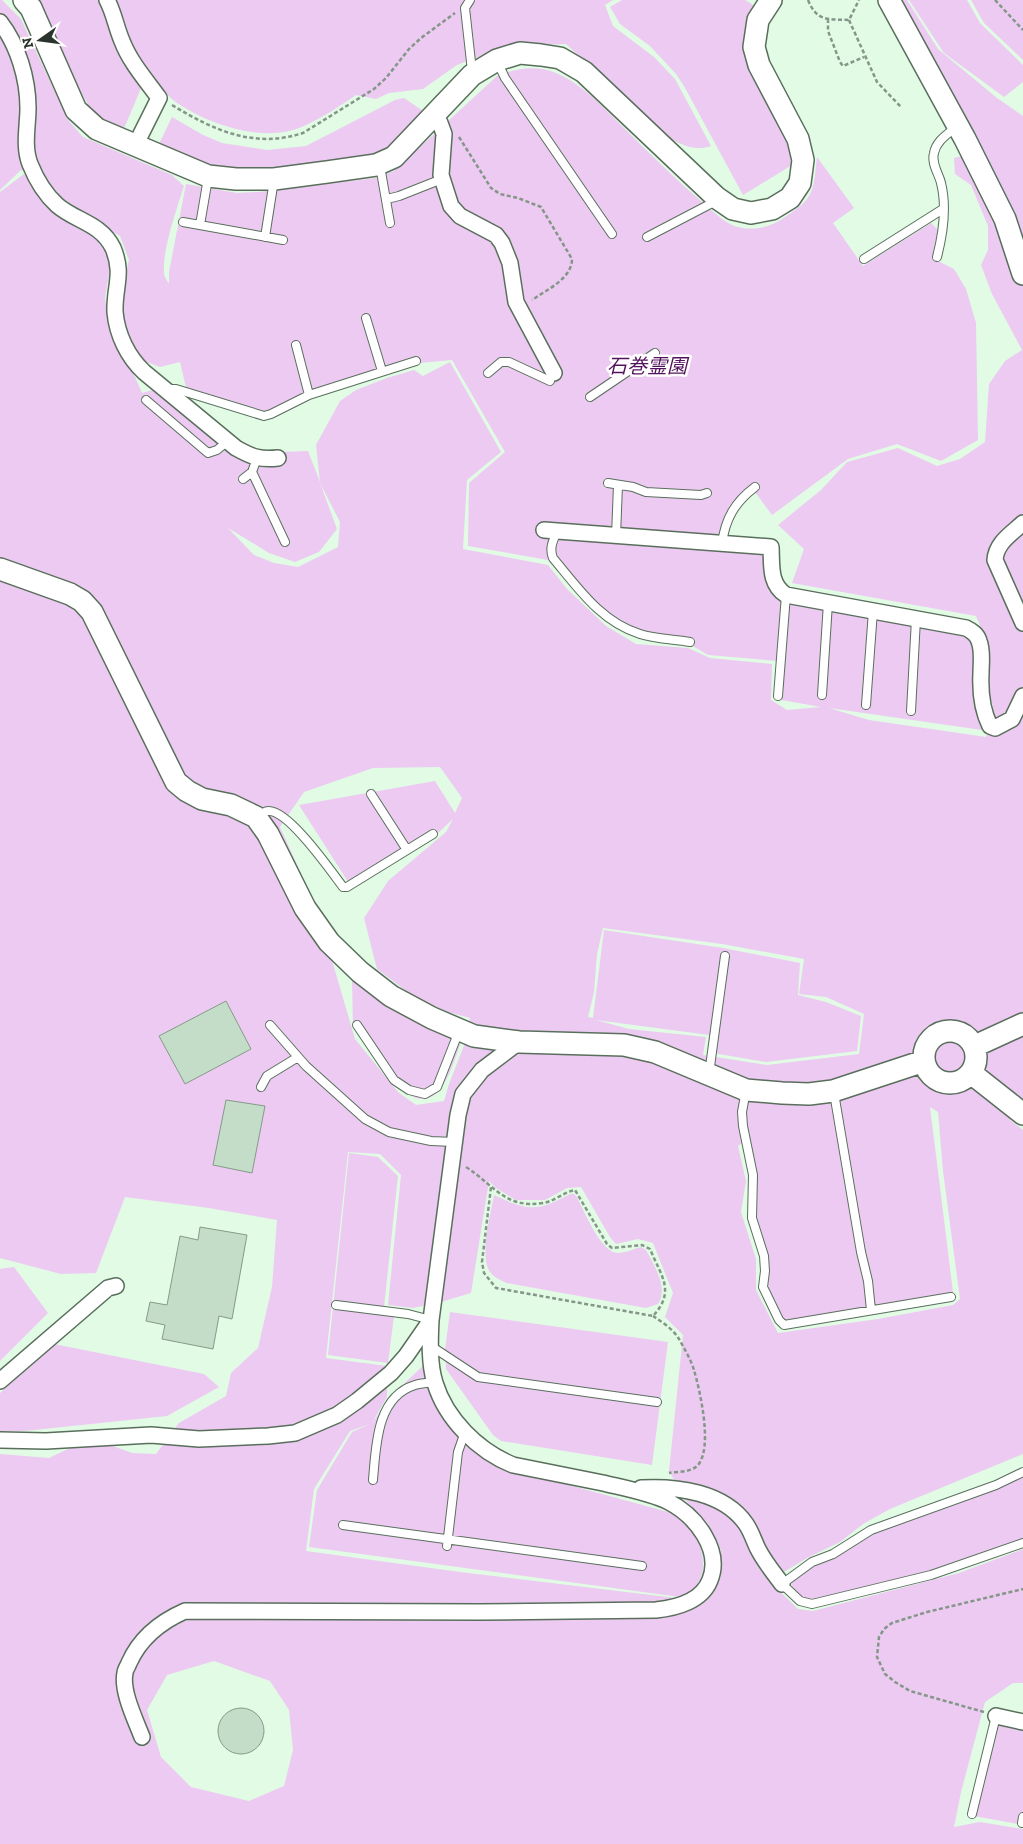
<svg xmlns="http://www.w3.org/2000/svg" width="1023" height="1844" font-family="'Zilla Slab','Noto Sans JP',serif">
<rect width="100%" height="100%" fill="#e1fbe5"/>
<!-- green -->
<path fill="#edcaf2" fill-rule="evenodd" d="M0,0H2L21,19L68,120L83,137L172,175L184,186C177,208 162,251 164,273C164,277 167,280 169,284V272L186,184L237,193L258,192L375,178L394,171L497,76C516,68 536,65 556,73C582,84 601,105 621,125C647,151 673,177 701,201C710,209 727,225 738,227C755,231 772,227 785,217C815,198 813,191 817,157L854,208L833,223L863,266L931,223L938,230L932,258L954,269L966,289L976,323L978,440L941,461L897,444L848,459L772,515L755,492C739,504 732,521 726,540L776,543L779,578L785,589L984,635L976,616L792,583L804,549L778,525L821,490L847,462L898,448L937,466L960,459L985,442L989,384L1005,361L1022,350L992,294L981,265L988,250V226L971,185L955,174L954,158L982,151L896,0H907L938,49L997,98L1023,116V1102L1010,1120L1023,1130V1454L890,1509L863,1524L840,1542L807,1558L769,1581L798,1609L813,1611L959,1573L1023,1549V1683H1013L985,1702L961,1792L954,1827L980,1822L1023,1829V1844H0V1454L49,1458L91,1438L132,1453L156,1454L179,1423L226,1396L231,1373L258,1348L272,1287L277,1220L209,1208L125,1197L96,1273L61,1274L0,1258V192L24,174L43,198L99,239L109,255V274L105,298L111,336L135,377L142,393L156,389L246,460L266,466L281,464L279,452L308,451L320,482L316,445L340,401L356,390L387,378L414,370L423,376L450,362L501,452L467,480L463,549L548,565L567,589L606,626L636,644L688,648L710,658L772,664L771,700L787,710L821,707L776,699L778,661L708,655L691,645L640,639L608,622L582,600L548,560L468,546L469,483L505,452L452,360L419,363L314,398L270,420L245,415L188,396L180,362L160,367L141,360L129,345L119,314L122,288L129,260L120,236L101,225L60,196L44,177L21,170L0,190ZM320,483L340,522L338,547L298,567L274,563L254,555L228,528L269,553L295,562L319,552L337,529ZM989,694L993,706L986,737L869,720L829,708L982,730L984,698ZM440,767L462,798L455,813L435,781L299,805L352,888L437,834L453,819L446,832L388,881L364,918L377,969L413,996L448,1012L470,1018L465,1043L449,1084L444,1101L416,1105L398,1092L355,1039L317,909L280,827L304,792L373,768ZM603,928L722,944L804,959L799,994L826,997L864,1014L859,1054L767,1065L703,1055L706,1037L629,1029L596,1020L709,1035L707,1052L766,1062L857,1051L861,1016L826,1002L798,995L800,963L723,948L604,930L593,1018L588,1017L594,992L597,954ZM930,1107L938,1112L943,1171L960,1299L953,1305L878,1319L778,1333L756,1290V1259L741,1212L746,1181L738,1146L743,1142L751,1177L748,1194L750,1221L760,1252L761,1271L776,1322L782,1328L954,1300ZM348,1152L380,1154L401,1175L388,1305L413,1308L441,1302L471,1293L489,1181L496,1188L516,1200H545L567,1188L581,1187L610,1237L616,1244L638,1239L653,1243L673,1293L665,1317L683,1335L669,1471L686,1501L708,1524L721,1550V1577L710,1597L694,1608L676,1598L460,1572L306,1551L314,1489L350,1431L370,1424L352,1432L317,1490L309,1547L680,1597C684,1594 690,1592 693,1589C712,1572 701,1536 685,1522C681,1518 677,1516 672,1513L554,1481L452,1426L425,1364L394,1393L372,1423L387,1397V1366L326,1358ZM214,1661L270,1681L289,1710L293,1750L284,1786L249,1801L191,1787L161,1757L147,1710L167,1675Z
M35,0H613L605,5L613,26L654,57L675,79L711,146C694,152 679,144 665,135L566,44L507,46L457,65L423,89L389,93L376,99L356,95C340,106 322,118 304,126C265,144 210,125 177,103C166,95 157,83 147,74L123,131L94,115L82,94L54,34Z
M622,0H745L755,6L749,28L797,162L743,195L684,86L676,74L650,46L620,24L610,7Z
M909,0H967L980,23L1023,65V82L1004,97L944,53Z
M971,0H1023V60L984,23Z
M404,98L426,113L378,157L267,173L221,170L158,146L172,117L203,135L222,143L267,150L306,146L395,100Z
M352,980L385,1004L461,1042C449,1075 437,1124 395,1084L353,1028Z
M349,1153L378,1157L398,1176L384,1307L395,1308L388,1363L328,1355Z
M570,1194H574L577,1197C584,1211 601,1253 618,1253C625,1253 634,1249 641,1247L646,1250C654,1265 669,1288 658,1304L646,1308L506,1283C501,1280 493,1277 490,1272C479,1256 491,1213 494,1195C529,1211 537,1212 570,1194Z
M14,1267L48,1313L0,1361V1269Z
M450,1312L668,1342L652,1465L501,1441L493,1435L446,1369L445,1349Z
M54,1344L204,1374L219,1387L167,1416L25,1431H0V1393Z
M1023,1468V1547L932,1578L844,1600L796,1601L789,1575L842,1546L871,1526L989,1484Z
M993,1710L1023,1717V1825L968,1815Z"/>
<!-- building -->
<path fill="#c4ddc8" stroke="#839b87" d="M226,1001L251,1049L185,1084L159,1036Z
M226,1100L265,1106L252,1173L213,1165Z
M200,1227L247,1235L232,1319L219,1316L213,1349L162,1339L165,1325L146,1321L150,1302L167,1305L180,1236L198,1240Z
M218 1731a23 23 0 1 1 46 0a23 23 0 1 1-46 0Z"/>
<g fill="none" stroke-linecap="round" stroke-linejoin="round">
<!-- lane casing -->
<g stroke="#596f5c" stroke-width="10">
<path id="lane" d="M470,0L465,8L472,71
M497,61L505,78L612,234
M380,166L390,223
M387,199L399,196L442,179
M183,222L283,240
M200,225L208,178
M265,237L274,180
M647,237L716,201
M937,257C943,234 947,207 941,183C939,174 931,164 934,153C936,141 948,134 956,127
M864,259L943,209
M366,318L382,371
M296,345L309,395
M488,373L501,362H509L550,381
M167,389H176L264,416L271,414L309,395L416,361
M590,397L655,353
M146,400L208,453L217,450L228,441
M252,472L285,542
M243,479L252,472L257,458
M608,483L633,487L646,492L701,495L707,493
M557,531C553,541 549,548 553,558C578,588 601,622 640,634C655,639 674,639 690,642
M616,536L618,485
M722,544C725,519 735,502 755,487
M822,695L828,603
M778,696L786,595
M866,705L873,611
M911,711L916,619
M371,794L407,850
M258,816C261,814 265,811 268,811C288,809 331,871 343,887H347L433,834
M270,1025L306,1066L365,1119L389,1132L431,1141L454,1142
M357,1025L394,1080L409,1090L425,1094L437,1087L459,1031
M709,1074L725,956
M261,1087L267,1076L298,1057
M746,1090L742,1112L743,1126L753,1175L752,1218L764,1256L765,1271L763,1287L779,1320L784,1325L951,1297
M834,1093L861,1252L868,1281L871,1310
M336,1305L408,1314L431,1320
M431,1346L478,1377L657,1402
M1023,1472L996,1485L871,1530L833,1554L812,1562L782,1584L800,1601L812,1604L931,1575L1023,1543
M373,1480C376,1447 376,1397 415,1385C421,1383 428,1383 435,1382
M343,1525L642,1566
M447,1546L458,1452L465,1432
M972,1814L996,1716
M1022,1823L1023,1817"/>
</g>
<!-- street casing -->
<g stroke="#596f5c" stroke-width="18">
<path id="street" d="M107,0C114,13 116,27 122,41C130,62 146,80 159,98L135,146
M0,22C18,45 28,79 28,108C28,126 23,146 30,164C36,179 45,194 57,205C75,221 101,223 113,248C124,274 114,287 115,312C117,335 128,357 144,372L236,448C252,457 260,460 278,458
M434,116L440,123L444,134L441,175L451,206L460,216L496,235L502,243L510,263L516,302L554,373
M1023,523C1011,534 996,543 995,560L1023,623
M544,530L771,547C772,565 769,584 786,595L966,628C972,631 977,634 979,641C983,651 981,663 981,673C980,692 982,710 990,726L995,728L1012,719L1023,696
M0,1381L108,1288L116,1286
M0,1440L46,1441L151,1435L199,1439L268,1436L295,1433L337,1415L357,1401L391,1373L406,1356L431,1320
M641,1488C677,1486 724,1492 746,1524C751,1531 754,1541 758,1549C764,1561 773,1572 782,1584
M996,1716L1023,1722
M142,1737C136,1721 121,1691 125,1673C125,1670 128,1666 129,1663C140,1638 160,1622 185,1611L480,1612L656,1610C676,1608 702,1601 710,1580C722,1550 696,1516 669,1502C651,1493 624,1488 603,1483C573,1477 543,1471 513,1465C478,1451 446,1419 435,1383C429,1364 430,1340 431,1320L458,1115L463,1094L482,1070L519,1042"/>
</g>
<!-- secondary casing -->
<g stroke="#596f5c" stroke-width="24">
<path id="secondary" d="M24,0L31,8L76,110L97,129L208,176L236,179H274L327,172L376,165L394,157L472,75L497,60L520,53L541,55L560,58L584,72L717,198L733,209L751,213L772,209L790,198L800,183L803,160L798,139L759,65L754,47L758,20L771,0
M889,0L965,139L1005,219L1023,274
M0,569L70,594L82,601L92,612L176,782L187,791L202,799L231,805L256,817L268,834L305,908L329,942L360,972L391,996L432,1018L474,1036L519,1042L624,1045L655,1052L746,1090L782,1093L809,1094L833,1091L924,1061
M924 1057a26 26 0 1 1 52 0a26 26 0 1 1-52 0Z
M975,1046L1023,1024
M971,1073L1023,1114"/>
</g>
<!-- path -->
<path stroke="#849687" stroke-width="2.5" stroke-dasharray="4 2.5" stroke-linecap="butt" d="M808,0C817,22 828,19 849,20L859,0
M995,0L1023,30
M828,19V31L840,62L843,66L864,57
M849,20L877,82L901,107
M172,105C213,130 254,149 303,133L374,89L386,78L409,49L421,38L455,13
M459,137L491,188L500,194L518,198L541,207L572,259C572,279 546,290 532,300
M466,1167C494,1185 505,1209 543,1203C555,1201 564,1192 575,1190L607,1244L612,1248L642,1245L650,1249C661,1276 676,1291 653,1316L496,1288L484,1273L482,1262L491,1187
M653,1316C662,1322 673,1329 679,1339C684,1348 691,1360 694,1370C700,1391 713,1447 698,1465C691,1473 678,1471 669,1473
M984,1712L910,1691L895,1682L885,1674L877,1657L879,1637L884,1629L892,1623L927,1612L1023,1589"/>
<!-- lane -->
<use href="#lane" stroke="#fff" stroke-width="8"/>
<!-- street -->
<use href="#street" stroke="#fff" stroke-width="15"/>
<!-- secondary -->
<use href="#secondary" stroke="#fff" stroke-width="21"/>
</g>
<g text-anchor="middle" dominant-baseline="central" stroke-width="5" stroke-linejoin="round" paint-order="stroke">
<!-- park labels -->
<g font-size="20" font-style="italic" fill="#53125d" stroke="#fff">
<text x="647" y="366">石巻霊園</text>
</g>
</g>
<!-- north arrow -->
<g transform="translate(40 40) rotate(256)" stroke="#ffffff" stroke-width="4" paint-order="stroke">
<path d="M0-4L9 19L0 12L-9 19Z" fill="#2a342c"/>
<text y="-8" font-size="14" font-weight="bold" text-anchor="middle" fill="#2a342c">N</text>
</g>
</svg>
